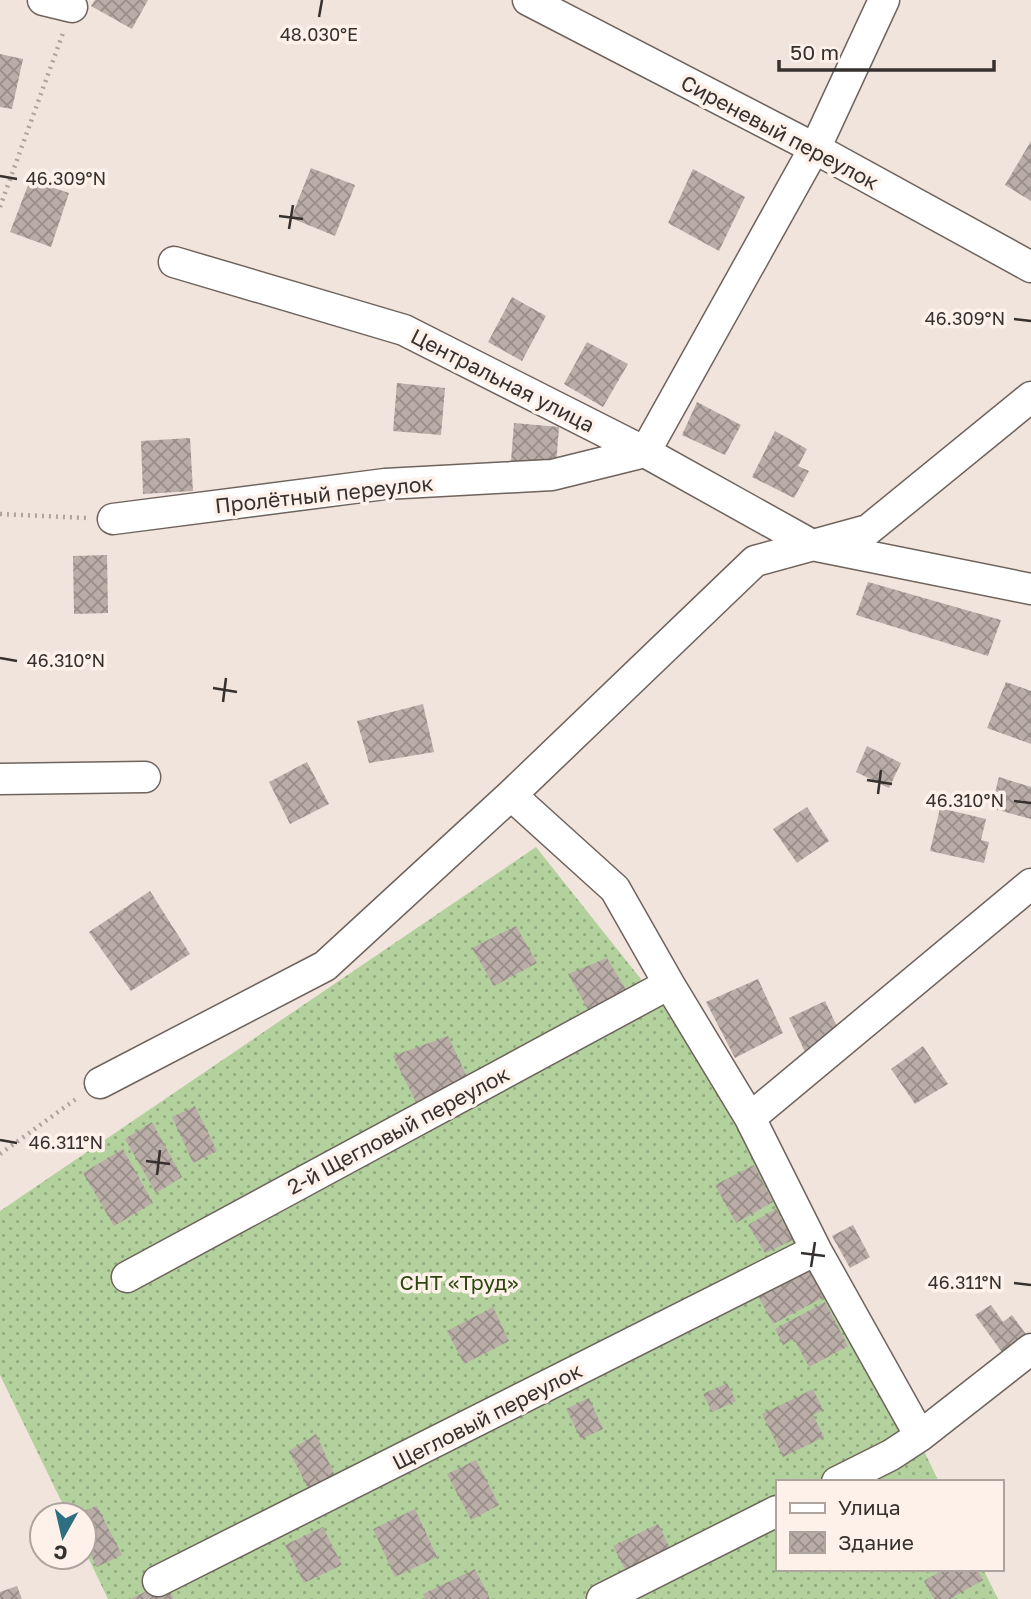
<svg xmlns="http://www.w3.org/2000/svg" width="1031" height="1599" font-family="'Golos Text',sans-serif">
<defs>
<pattern id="garden-dots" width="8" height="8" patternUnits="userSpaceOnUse" patternTransform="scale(1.75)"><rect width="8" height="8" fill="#b3d19d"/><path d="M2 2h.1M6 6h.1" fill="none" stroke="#92aa80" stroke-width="1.8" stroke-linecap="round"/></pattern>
<pattern id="building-cross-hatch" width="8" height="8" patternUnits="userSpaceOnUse" patternTransform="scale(1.75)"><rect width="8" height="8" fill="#baada7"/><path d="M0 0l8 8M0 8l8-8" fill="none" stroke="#988d88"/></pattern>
</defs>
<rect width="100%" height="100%" fill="#f1e4dd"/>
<!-- garden -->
<path fill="url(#garden-dots)" d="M536,847L644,983L665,997L922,1447L939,1482H777V1569H983L998,1599H108L84,1549V1515H68L0,1375V1211Z"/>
<!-- building -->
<path fill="url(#building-cross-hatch)" d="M95,0H148L132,29L91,6Z
M0,54L23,59L12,109L0,107Z
M1031,141V201L1005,185Z
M311,168L355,185L335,236L291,218Z
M693,169L745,197L719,251L668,223Z
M30,180L69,193L51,247L10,232Z
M512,297L546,316L522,361L488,342Z
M587,342L628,364L603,407L564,384Z
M397,383L445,388L441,435L393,431Z
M697,402L741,425L725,455L682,435Z
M514,423L559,427L556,465L511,461Z
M775,431L807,449L798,466L809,471L794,498L752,477Z
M190,438L193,491L143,494L141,441Z
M107,555L108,613L74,614L73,556Z
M868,582L1001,620L988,656L856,615Z
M1006,682L1031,691V744L987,728Z
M423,704L434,752L369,763L357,721Z
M867,746L901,763L889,788L856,772Z
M307,762L329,804L290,824L269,782Z
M999,777L1031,787V819L991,808Z
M807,807L829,841L797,863L773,829Z
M940,808L986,819L981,840L989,842L984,863L930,851Z
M150,891L190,954L131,991L89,932Z
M516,926L537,963L494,986L472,948Z
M607,958L628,993L590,1013L568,974Z
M758,979L783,1033L735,1058L706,1002Z
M825,1001L841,1035L806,1054L789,1018Z
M448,1036L470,1083L419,1108L393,1056Z
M923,1046L948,1084L915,1104L891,1069Z
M195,1106L217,1151L193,1163L172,1117Z
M152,1122L182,1177L156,1193L125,1139Z
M123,1149L153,1203L114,1226L83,1173Z
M754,1165L773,1202L736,1223L715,1185Z
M776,1209L793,1240L765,1253L748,1225Z
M853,1225L870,1257L850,1268L832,1236Z
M809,1263L826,1296L773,1324L755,1290Z
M825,1302L848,1346L809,1367L794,1339L783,1345L775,1329Z
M991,1305L1003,1322L1012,1315L1028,1337L1004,1355L975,1315Z
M493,1307L509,1341L464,1364L447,1331Z
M727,1383L736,1401L712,1412L703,1394Z
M813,1389L823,1410L813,1415L824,1437L783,1457L762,1414Z
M589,1398L603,1429L581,1439L566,1409Z
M316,1434L336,1478L310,1492L289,1451Z
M476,1460L499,1505L471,1520L447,1474Z
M97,1506L122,1555L97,1567L84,1542V1515H73Z
M415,1509L437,1557L395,1577L373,1529Z
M658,1524L671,1550L626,1571L613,1546Z
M323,1527L342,1565L304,1583L285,1545Z
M475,1569L490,1599H425L423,1594Z
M944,1569H977L983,1580L950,1599H934L924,1581Z
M166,1582L174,1599H130Z
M17,1586L22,1599H0V1592Z"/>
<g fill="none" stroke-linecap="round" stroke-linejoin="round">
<!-- minor casing -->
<g stroke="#6e635d" stroke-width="33">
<path id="minor" d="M43,0L72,7
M528,0L814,148L1031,267
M174,262L404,330L645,452L812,545L1031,589
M113,519L385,484L552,475L645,452L820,138L884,0
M0,779L145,777
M511,795L615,889L669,984L750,1118L816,1250L920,1436
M100,1083L325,966L511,795L755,561L868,530L1031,397
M750,1118L1031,884
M127,1277L669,984
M837,1482L891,1455L920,1436L1031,1349
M158,1581L816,1250
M602,1599L777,1511"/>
</g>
<!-- path -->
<path stroke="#ada39d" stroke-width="4.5" stroke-dasharray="2 5" stroke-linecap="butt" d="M0,207L63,33
M0,514L87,518
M0,1154L76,1099"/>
<!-- minor -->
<use href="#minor" stroke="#fff" stroke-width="30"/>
</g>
<!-- ticks -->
<path fill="none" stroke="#36312e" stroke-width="2.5" d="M319,17L322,0M0,176L17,179M279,216L303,219M289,229L293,205M1014,319L1031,321M0,658L17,661M213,688L237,692M223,702L226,678M867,780L892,784M878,794L881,770M1014,801L1031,803M0,1140L17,1143M146,1161L170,1164M157,1175L160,1150M801,1253L825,1256M811,1267L815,1242M1014,1283L1031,1285"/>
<g text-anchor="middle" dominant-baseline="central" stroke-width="7" stroke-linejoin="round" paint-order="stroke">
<!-- street labels -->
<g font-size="21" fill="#36312e" stroke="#fef1ea">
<text transform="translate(780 132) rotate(28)">Сиреневый переулок</text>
<text transform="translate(503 380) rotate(27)">Центральная улица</text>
<text transform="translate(324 494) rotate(-6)">Пролётный переулок</text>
<text transform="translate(398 1130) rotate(-28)">2-й Щегловый переулок</text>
<text transform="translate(487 1416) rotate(-27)">Щегловый переулок</text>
</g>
<!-- park labels -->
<g font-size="21" fill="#2b460f" stroke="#fef1ea">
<text x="459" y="1282">СНТ «Труд»</text>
</g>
</g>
<g font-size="18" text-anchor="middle" fill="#36312e" stroke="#fef1ea" stroke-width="7" stroke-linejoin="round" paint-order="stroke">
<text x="319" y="41">48.030°E</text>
<text x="66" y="185">46.309°N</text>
<text x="965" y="325">46.309°N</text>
<text x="66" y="667">46.310°N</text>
<text x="965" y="807">46.310°N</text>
<text x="66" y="1149">46.311°N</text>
<text x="965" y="1289">46.311°N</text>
</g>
<!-- legend -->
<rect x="776" y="1480" width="228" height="91" fill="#fef1ea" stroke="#aea49f" stroke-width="2"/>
<rect x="790" y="1503" width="35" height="10" fill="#ffffff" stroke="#aea49f" stroke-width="2"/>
<text x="838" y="1515" font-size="21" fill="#36312e">Улица</text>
<rect x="790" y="1532" width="35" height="21" fill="url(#building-cross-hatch)" stroke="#aea49f" stroke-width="2"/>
<text x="838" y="1550" font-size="21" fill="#36312e">Здание</text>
<!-- north arrow -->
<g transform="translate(63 1536) rotate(188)"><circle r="33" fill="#fef1ea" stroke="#aea49f" stroke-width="2"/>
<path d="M0-5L12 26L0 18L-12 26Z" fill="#2d6e81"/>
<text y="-10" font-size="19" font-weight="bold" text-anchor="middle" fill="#36312e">С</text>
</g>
<!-- scale -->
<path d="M779 60v10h215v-10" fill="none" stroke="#36312e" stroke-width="3.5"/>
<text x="790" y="60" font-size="21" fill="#36312e" stroke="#fef1ea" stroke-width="5" paint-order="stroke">50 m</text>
</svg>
